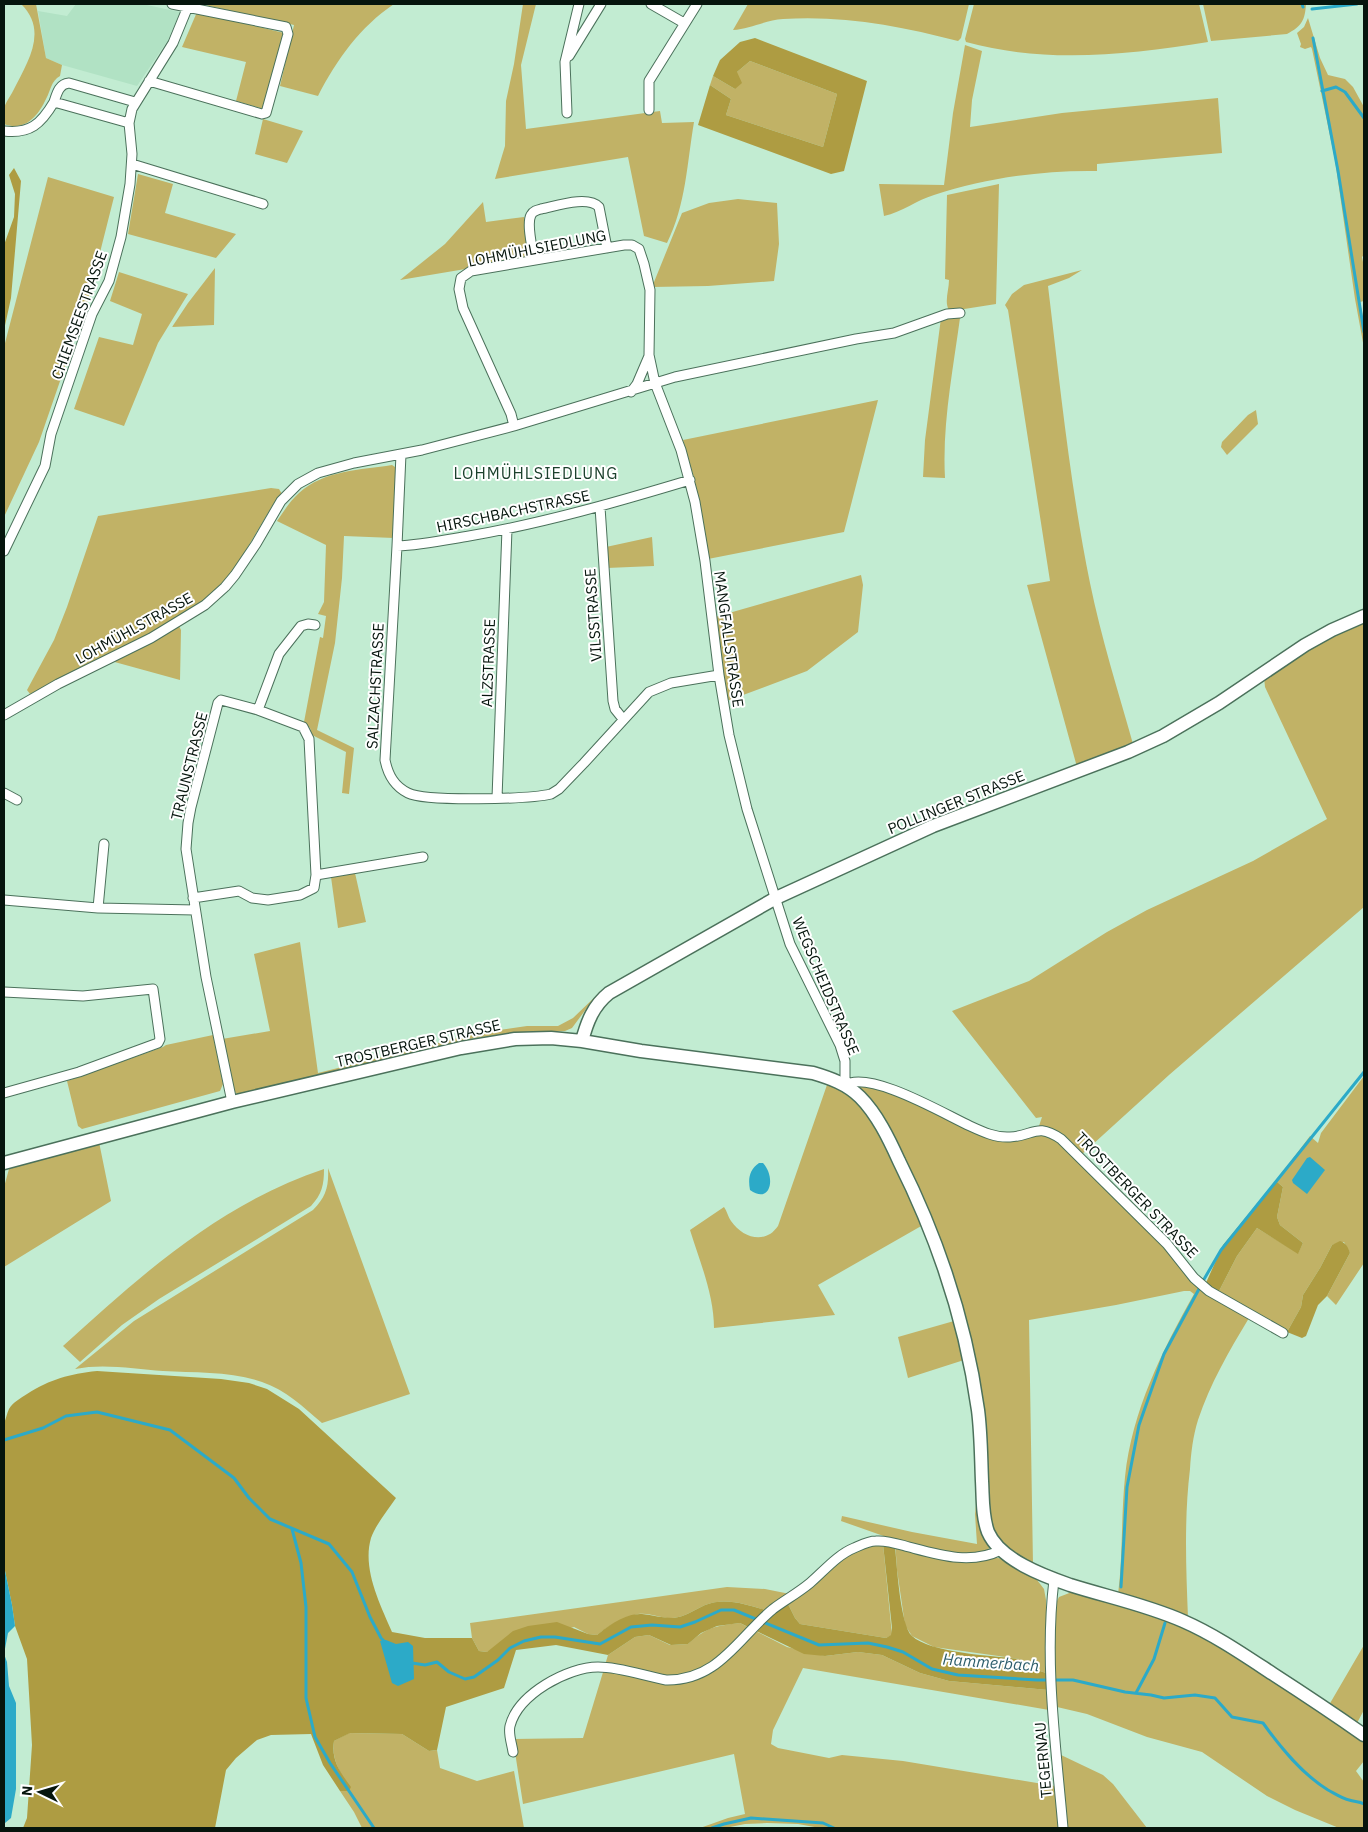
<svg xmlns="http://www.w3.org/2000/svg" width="1368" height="1832" font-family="'IBM Plex Sans',sans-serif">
<rect width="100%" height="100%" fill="#c2ecd2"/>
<!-- built -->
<path fill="#b1e2c4" d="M76,4H142L180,12L168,40L137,86L62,65L46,58L38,11L67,16Z"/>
<!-- green -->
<path fill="#c1b266" d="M21,4H36L46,58L62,65L60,76C51,81 51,90 46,99C38,116 25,132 4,124C4,119 3,113 4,109C5,103 10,97 13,91C27,63 49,31 21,4Z
M201,4H394C360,27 337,59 318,96L280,86L294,25Z
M523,4H536L521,65L526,129L660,111L662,123L694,122C687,163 686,205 667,243L644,236L628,157L495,179L505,146L506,101L514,64Z
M748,4H969L961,38L958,41C901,26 842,15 783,19C766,20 750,29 733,30Z
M974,4H1199L1208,42C1125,55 1047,64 966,42L965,39Z
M1203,4H1306C1305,20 1302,26 1287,34L1211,41Z
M197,12L284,33L264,109L236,101L246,62L182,47Z
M1308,18L1320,58L1328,75L1345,79L1353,87L1364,107V255L1362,257L1364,267V301L1360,302L1364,322V348L1355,299L1335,160L1312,49L1311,47L1305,49L1300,47L1301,44L1297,33L1304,27Z
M965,45L982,51L972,100L970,127L1062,113L1218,98L1222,153L1097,164V171C1043,170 986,178 934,195C917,200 902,212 884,216L879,184L944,185L953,113Z
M750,61L837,94L823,147L726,115L731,99L710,85L713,76L735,89L737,72Z
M263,119L303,131L287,163L255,154Z
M138,174L173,184L165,213L236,234L216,258L128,234Z
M48,177L114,197L88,300L39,442L4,517V347Z
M999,184L996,304L958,310H949C944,302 949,290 949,280L945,279L947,195Z
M738,199L777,203L779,244L774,281L708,286L652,287L682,213L709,203Z
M483,202L486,222L524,217L529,254L525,259L400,280L445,244Z
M215,268L214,325L172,327L188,303Z
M1082,270L1069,278L1048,286C1060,385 1070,485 1090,583C1101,637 1118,691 1133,744L1077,767L1027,585L1050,581L1008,310L1005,305L1012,294L1024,285Z
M119,272L188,294L158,343L124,426L74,409L99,337L133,345L142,314L110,301Z
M958,316L960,318C953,370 942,425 945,478L923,477L925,440L941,318Z
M878,400L844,532L708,559L694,478L683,440Z
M1256,410L1258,424L1227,455L1221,447L1222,442L1248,415Z
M392,465L395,467L397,471L394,538L344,536L342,578L335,643L317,730L354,748L349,794L342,793L346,752L312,735L310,728L304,722L320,637L323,638L326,616L318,614L324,602L326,545L277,521C284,511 290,501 299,493C324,470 361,470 392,465Z
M271,488L279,489L282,494L274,503L231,575L209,598L176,620L30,694L27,690L54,640L67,607L98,516Z
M652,537L654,566L607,568L606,547Z
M861,575L863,585L858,632L807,671L727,701L715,617Z
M1364,620V907L1169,1075L1081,1155L1055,1131L1039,1126L1042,1117L1036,1118L952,1011L1029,981L1107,932L1147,910L1253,861L1327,819L1265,687L1264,677L1293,658Z
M179,626L181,630L180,680L111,661Z
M355,873L366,922L338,928L331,877Z
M300,942L318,1073L478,1033L527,1026H558L573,1018L597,995L608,988L592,1001L572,1028L565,1031L521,1032L474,1038L238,1095L234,1091L222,1039L270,1031L254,954Z
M213,1035L223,1084L220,1091L82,1129L78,1126L67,1081L163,1047L166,1045Z
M1364,1076V1263L1336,1305L1327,1296L1350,1253L1344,1242L1332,1245L1320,1268L1303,1295L1301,1307L1287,1332L1218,1293L1237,1256L1257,1228L1298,1253L1303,1243L1280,1225L1277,1217L1283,1187L1276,1181L1310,1136L1318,1143L1321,1133Z
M828,1082C833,1085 840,1087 845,1091C881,1118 904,1184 923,1225L818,1285L835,1315L714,1328C714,1295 700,1262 690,1230L724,1207C727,1211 728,1217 731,1221C743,1238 765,1245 778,1226Z
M862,1085L890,1091L991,1138L1037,1132L1063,1143L1153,1233L1194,1283L1249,1318C1229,1351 1210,1384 1198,1420C1193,1436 1191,1453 1190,1469C1184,1519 1186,1568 1188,1618L1118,1595C1123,1556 1121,1516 1125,1477C1132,1411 1162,1351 1194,1294L1190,1291H1184L1116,1305L1029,1320L1033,1565L1002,1545L989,1523L954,1285L859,1091V1087Z
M99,1142L111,1201L4,1267V1187L9,1169Z
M328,1168L410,1394L322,1423C303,1407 286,1390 262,1382C232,1371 195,1373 163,1371C135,1369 103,1363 75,1369L134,1321L313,1210C326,1197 329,1186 328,1168Z
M324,1169C324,1185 322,1194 311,1206L159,1299L122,1325L80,1362L63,1346C141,1275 221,1203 324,1169Z
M954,1321L964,1360L908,1378L898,1337Z
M977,1496L990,1546L988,1550L997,1558L1005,1559L1034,1576L1044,1589L1046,1600V1673L1025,1666L1020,1659L934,1647L912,1636L905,1625L897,1570L895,1540L841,1521L842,1516L912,1532L977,1544L975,1514Z
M883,1544L892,1635L886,1638L800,1624L795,1618L787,1602C815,1579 845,1546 883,1544Z
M727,1587L765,1589L790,1594L765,1610C746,1604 725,1597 705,1605C694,1610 685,1617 673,1618C662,1619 650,1612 638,1614C624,1617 608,1626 597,1635L588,1634L574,1627L487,1652L479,1651L472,1638L470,1623Z
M1072,1592L1161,1616L1195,1631L1364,1739V1761L1356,1771L1364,1782V1828H1339L1295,1810L1267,1796L1202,1752L1147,1737L1087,1714L1057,1707L1053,1654L1056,1603L1059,1597Z
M740,1623L787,1647L825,1656L858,1652L882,1655L920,1673L949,1681L1048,1690L1049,1710L803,1668L773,1730L771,1744L778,1748L829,1758L842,1755L903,1761L1055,1786L1059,1828H820L798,1824L767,1823L745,1824L725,1828H700L728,1818L745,1814L734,1754L523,1804L513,1739L583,1738L604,1669L661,1681L700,1671L669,1677L605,1665L608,1655L635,1637L649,1635L670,1645L688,1644C707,1627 715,1626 740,1623Z
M1364,1645V1710L1357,1723L1329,1705Z
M349,1733L402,1734L429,1751L437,1750L440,1768L477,1781L514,1771L524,1828H362L354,1812L340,1791H349C342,1772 331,1762 334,1741Z
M1061,1755L1103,1775L1113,1784L1147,1828H1066Z"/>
<!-- forest -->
<path fill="#ae9c42" d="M755,38L867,81L844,171L831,174L698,125L710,85L731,99L726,115L823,147L837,94L750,61L737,72L742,83L735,89L713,76L720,60L740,42Z
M14,168L21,181L11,298L4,330V245L14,217L15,194L9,175Z
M1276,1181L1283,1187L1277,1217L1280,1225L1303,1243L1298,1254L1257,1228L1237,1256L1218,1293L1205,1285L1223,1245Z
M1340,1241C1346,1243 1348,1247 1350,1253L1327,1296L1318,1305L1306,1336L1302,1338L1287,1332L1301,1307L1303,1295L1320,1268L1332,1245Z
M97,1371L221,1379L249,1383L267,1389L299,1409L396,1498C388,1510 376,1524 371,1538C362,1569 380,1604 392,1632L425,1638H472L479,1651L487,1652L513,1631L528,1626L557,1622L588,1634L597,1635C609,1625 626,1613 642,1614C652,1615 663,1618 673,1618C685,1617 694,1610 705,1605C727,1596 751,1606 772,1612L787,1602L795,1618L800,1624L886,1638L891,1635L892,1628L883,1544L895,1547C897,1565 900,1625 912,1636C930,1653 995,1656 1020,1659L1025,1666L1046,1673L1048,1690L949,1681L920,1673L882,1655L858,1652L825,1656L804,1654L740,1623L717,1626L701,1633L688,1644L671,1645L649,1635L635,1637L608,1655L556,1645L516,1650L504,1688L446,1707L437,1750L429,1751L402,1734L350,1733L334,1741C331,1760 340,1772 351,1787L349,1791H340L323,1765L311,1734L271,1735L257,1740L236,1758L226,1770L215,1828H23L27,1818L32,1745L27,1659L15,1626L12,1605L4,1566V1423C6,1419 7,1413 9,1409C13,1402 21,1398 27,1394C51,1379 69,1374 97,1371Z"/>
<!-- water -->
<path fill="#2caac8" d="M1310,1157L1325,1170L1307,1194L1293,1183L1292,1180L1307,1158Z
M759,1163H763C776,1177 771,1205 750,1190C748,1179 749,1170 759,1163Z
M4,1566L12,1605L15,1626L8,1633L4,1654L7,1662L9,1686L16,1703V1789L11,1818L5,1823L4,1828Z
M386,1640L396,1644L408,1642L413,1646L414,1679L398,1686L392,1683L380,1641Z"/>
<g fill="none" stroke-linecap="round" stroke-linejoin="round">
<!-- stream -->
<path stroke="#2caac8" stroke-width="3" d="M1302,4L1303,7
M1312,9L1357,4
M1313,38L1338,171L1364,332
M1322,91L1336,87L1345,92L1364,118
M1203,1281L1221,1250L1364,1072
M4,1440L43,1428L66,1416L97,1412L170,1430L234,1478L249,1498L270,1519L329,1544L352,1572L370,1617L381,1638L385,1642
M292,1529L301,1563L306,1607V1698L315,1737L330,1763L374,1828
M1121,1587L1127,1487L1139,1425L1164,1354L1199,1289
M412,1663L425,1665L437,1662L449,1672L465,1679L474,1677L498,1660L510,1648L524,1641L541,1637H555L600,1644L631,1627L652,1625L680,1627L695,1622L721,1610H734L819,1645L868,1643L887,1647L903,1652L932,1669L958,1675L1037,1680H1073L1125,1692L1151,1695L1164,1698L1195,1695L1215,1698L1232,1717L1263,1723C1281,1748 1302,1774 1328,1790C1334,1793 1343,1799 1349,1800C1355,1802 1359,1801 1364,1804
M1136,1693L1154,1659L1165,1623
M712,1828L724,1824L751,1818L823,1823L834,1828"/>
<!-- street casing -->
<g stroke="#4b715b" stroke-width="11">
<path id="street" d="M651,4L684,23
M569,56L601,4
M149,81L262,114L266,113L288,34L286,27L172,4
M649,110V81L697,4
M567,113L565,62L579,4
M129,123L54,102C57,93 59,84 69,83L135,102
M4,131C30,134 41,124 54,102
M132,164L263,204
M534,260C533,250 526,224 531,215C533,211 537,210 541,209C556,206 588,195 599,207L607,248
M631,392L637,384L649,356
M514,426L511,414L463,308L459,289L461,278L471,271L624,245H632L639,249L644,264L650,290L649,355L655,383L681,450L695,502L705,561L719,675L729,735L747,809L790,944L840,1045L845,1061V1085
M401,454L397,546L385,760C388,775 394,786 408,793C426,802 530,799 551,794L559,789L584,763L649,692L671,683L719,675
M600,507L613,701L615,709L623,719
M397,546C421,545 445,540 469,536C544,523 617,502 690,480
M4,551L45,466L51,434L92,314L109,281L121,237L130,184L132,154L129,123L132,109L173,43L189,4
M258,710L279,654L301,626L308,624L315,625
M4,715L58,684L151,638L205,605L225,587L235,575L256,544L281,501L298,484L318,473L354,463L422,450L514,426L675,377L856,339L894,333L947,314L960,313
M4,793L17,800
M497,798L507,529
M316,875L423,857
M193,898L239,891L252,898L268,900L300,895L314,888L316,875L309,739L303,727L258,710L221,700L218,703L191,807L188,823L186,849L206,977L232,1102
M4,900L98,908L195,910
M98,908L104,844
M4,992L83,996L153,989L160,1039L158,1043L79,1072L4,1093
M845,1085C870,1070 944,1114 970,1126C983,1132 996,1138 1010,1137C1034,1136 1036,1122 1061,1139L1167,1244L1194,1278L1209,1291L1283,1333
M1054,1580C1044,1662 1056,1746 1063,1828
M513,1752C512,1744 508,1734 510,1726C518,1694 568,1667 598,1667C621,1667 644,1676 666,1680C718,1681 738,1638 773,1609C785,1600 798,1593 810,1583C824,1571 837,1555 854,1548C861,1545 868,1541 876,1541C887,1540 898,1544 909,1547C939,1555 971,1565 1001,1550"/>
</g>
<!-- secondary casing -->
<g stroke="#4b715b" stroke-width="15">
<path id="secondary" d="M582,1041C587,1022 593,1006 609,993L776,898L933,826L1128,752L1163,736L1219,703L1305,645L1332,630L1364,616
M4,1163L232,1102L461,1048L515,1039L551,1038L582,1041L641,1051L813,1073C830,1078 847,1084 860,1097C877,1114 889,1139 899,1161C938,1239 966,1323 978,1410C981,1433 981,1457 982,1481C983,1498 982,1516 988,1532C1000,1560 1044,1576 1070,1585C1108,1597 1147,1605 1183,1621C1215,1635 1244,1655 1273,1674C1304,1694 1334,1714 1364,1735"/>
</g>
<!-- street -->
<use href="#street" stroke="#fff" stroke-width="9"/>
<!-- secondary -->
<use href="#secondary" stroke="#fff" stroke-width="12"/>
</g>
<g text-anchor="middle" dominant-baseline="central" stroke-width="4" stroke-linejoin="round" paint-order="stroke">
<!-- street labels -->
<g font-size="15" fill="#06150d" stroke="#fff">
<text transform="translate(537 248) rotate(-11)">LOHMÜHLSIEDLUNG</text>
<text transform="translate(79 315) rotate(-70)">CHIEMSEESTRASSE</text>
<text transform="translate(513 511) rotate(-12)">HIRSCHBACHSTRASSE</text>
<text transform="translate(593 615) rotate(-94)">VILSSTRASSE</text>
<text transform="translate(134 628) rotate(-29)">LOHMÜHLSTRASSE</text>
<text transform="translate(729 639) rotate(82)">MANGFALLSTRASSE</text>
<text transform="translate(488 663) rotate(-88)">ALZSTRASSE</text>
<text transform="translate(375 686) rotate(-87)">SALZACHSTRASSE</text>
<text transform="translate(189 766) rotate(-76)">TRAUNSTRASSE</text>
<text transform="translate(956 802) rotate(-22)">POLLINGER STRASSE</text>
<text transform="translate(826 986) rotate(67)">WEGSCHEIDSTRASSE</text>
<text transform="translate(418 1043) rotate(-13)">TROSTBERGER STRASSE</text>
<text transform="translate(1137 1195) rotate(46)">TROSTBERGER STRASSE</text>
<text transform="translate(1043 1760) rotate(-95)">TEGERNAU</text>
</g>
<!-- neighbourhood labels -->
<g font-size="16" letter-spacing="1" fill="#1c412d" stroke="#fff">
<text x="536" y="473">LOHMÜHLSIEDLUNG</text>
</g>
<!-- water labels -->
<g font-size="16" font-style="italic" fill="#2d5e6c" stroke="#fff">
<text transform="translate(991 1662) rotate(4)">Hammerbach</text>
</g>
</g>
<!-- border -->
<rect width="1368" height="1832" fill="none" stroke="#06150d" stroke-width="10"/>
<!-- north arrow -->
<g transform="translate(40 1792) rotate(275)" stroke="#ffffff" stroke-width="4" paint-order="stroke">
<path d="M0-4L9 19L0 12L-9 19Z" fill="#06150d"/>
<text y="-8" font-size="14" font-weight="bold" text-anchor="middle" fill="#06150d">N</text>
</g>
</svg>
